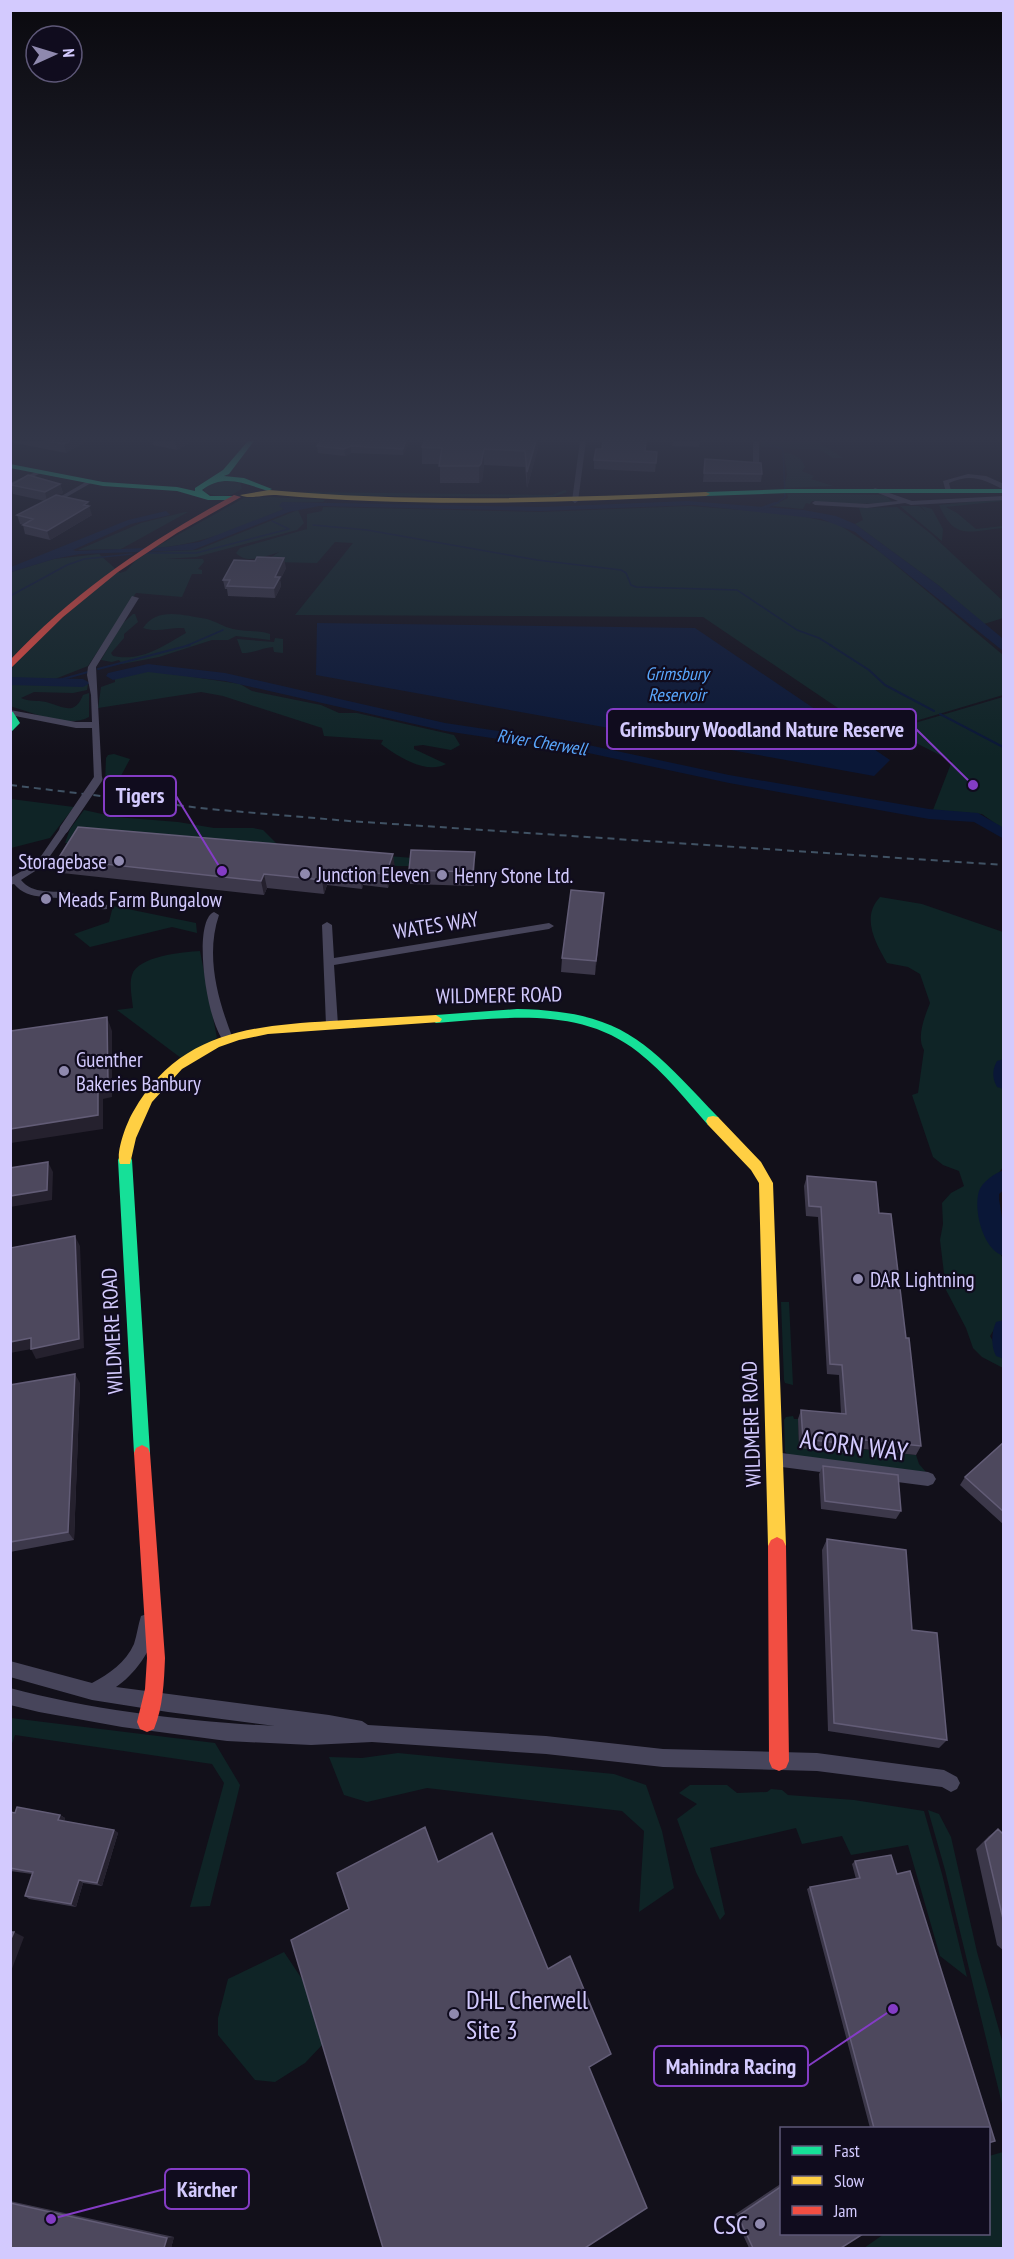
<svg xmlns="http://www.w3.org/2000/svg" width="1014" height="2259" font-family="'PT Sans Narrow',sans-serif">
<rect width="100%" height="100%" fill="#12101a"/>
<!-- green -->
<path fill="#0f2426" d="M760,441H817L843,458H833L820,450L761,447Z
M784,453C795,453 802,458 805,467L802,471L814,476L811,479L833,486L784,488L787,474Z
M225,480L240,483L242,488C232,498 218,497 205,492L204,489L213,482Z
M565,490L567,492L554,497L324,496L303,492L552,495Z
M787,493L879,495L886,496L893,503L838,504L812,501L810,504L806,503L803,509L772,506L788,498Z
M270,497L325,500L323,502L282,503L280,506L284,509C241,527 201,545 154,548L244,498Z
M998,499L1003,501L946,507L957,513L976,529L1003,526V528C969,531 955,541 939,505Z
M690,506L792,514L838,524L880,552L1003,655V695L875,733L703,617L295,615L353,543L335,542L317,563L273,562L270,558L279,552C266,556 247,565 236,553L240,548L307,529V514L322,511L323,507L540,512Z
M900,506H919L926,512L921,506L932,509L943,529L942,541Z
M897,507L931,534L1003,601V618L984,624L938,585L855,524L863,520L859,508Z
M298,510L304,523L297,530L196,557L165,559H203L204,562L198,569L202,570V574H192L182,597L136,593L88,666L55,679L11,678V572L54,559L99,554L120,573L126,571L135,561L149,552L197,550Z
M185,512H188L121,549L78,550L141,523Z
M133,614H135L138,622L124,634V638L111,653L113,656C142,662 163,646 186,633L184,628C169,627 158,633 143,628C158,606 184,616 207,619C215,621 224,627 233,629C246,632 258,630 270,634V640L236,636L228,640H212L159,657L122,664L119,660L112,662L101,660L122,624Z
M275,638L283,639V653L274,652L273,647C262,648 254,653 242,653L237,639L274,642Z
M147,670L240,684L252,691L321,705L339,713H357L454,735L460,745L451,750L423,745L414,746V749L446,764C426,775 397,756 381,744L383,740L324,736L322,728L223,696L201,692L98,708L101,687L115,682V678Z
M10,682L88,684L87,690L73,693L34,692L21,698C29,702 37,700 46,702C63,706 74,717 83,695L89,693V717C68,729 34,713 13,707L11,706Z
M1003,697V829L982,814L933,810L952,761L918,744L898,728Z
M114,754L130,759L115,787L105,783L106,758L108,755Z
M11,799L74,807L50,838L11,848Z
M84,810L116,817L178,822L214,828H253L263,830L280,847L425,859L408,866H397L65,843L70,829Z
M880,897L922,904L1003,932L1004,1062L999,1067L997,1077L1003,1085V1167L986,1191L983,1219L1003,1259V1320L998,1323L990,1336L1003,1359V1368L982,1357L973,1348L966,1328L946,1290L940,1240L943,1224L942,1203L951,1193L964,1186L959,1171L943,1165L933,1157L912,1095L918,1093L924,1050C916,1037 925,1016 930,1003L920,974L908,967L887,963C875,942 861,917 880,897Z
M113,906L196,923L197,933L172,927L90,947L74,934L109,922Z
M200,951L217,1038L181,1058L117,1010L133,1008C132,998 129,984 132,975C138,956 183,952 200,951Z
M781,1302H789L793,1385L785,1383L784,1380Z
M793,1416L794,1419H798L799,1448L843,1447L916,1455L919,1464L926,1472L790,1456L785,1452L784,1420L786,1417Z
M11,1718L215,1743L240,1785L210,1906L190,1907L224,1783L212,1764L15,1735L11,1746Z
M398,1753L614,1774L646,1785L662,1831L674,1888L639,1912L644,1831L622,1811L427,1788L367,1802L344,1795L329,1757L362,1758Z
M690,1785H727L737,1793L767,1792L771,1789L782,1790L788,1795L854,1800L924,1811L942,1874L967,1977L940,1956L908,1845L851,1855L842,1836L802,1844L796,1828L710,1848L725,1914L720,1920L696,1872L677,1819L697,1804L679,1793Z
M928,1810L939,1814L951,1837L977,1952L1003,2044V2108L945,1870Z
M284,1952L304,1982L323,2044L305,2063L275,2082L255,2080L218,2035V2018L228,1979Z
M1003,2152V2248H864L884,2234H988L989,2156Z"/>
<!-- water -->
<path fill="#0a1737" d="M688,501L804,510L836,516L855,524L938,585L1001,637L1003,640V651L855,532L821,519L694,505L540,511L319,506L289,512L193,550L80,554L54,559L11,572V567L128,520L166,511L170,515L131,524L73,550L76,551L167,547L199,542L284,509L279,506L282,502L542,507Z
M317,623L695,628L890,760L874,776L316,675Z"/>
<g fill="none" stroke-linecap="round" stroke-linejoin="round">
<!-- stream-far1 -->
<path stroke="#0a1737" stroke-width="1.5" d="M767,441L770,445L783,449L785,497L777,503
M313,525L367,530L537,560L621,570L626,573L631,585L636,587L737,590L797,630L819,638L832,646
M144,553H196L289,529L272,521
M10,596L67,565L84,559L132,554
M186,646L223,630"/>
<!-- stream -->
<path stroke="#0a1737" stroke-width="2" d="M830,645L869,670L885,685L934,711
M98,669L190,645
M52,682L88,672
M940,714L1003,747"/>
<!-- canal -->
<path fill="#0a1737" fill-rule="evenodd" d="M775,502L780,503L761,510L758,508Z"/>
<!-- river -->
<path fill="#0a1737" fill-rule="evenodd" d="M148,664L225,673L445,723L579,743L729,775L929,809L978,813L1004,828V839L974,822L929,819L729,783L579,751L445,731L225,681L148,672L113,680L106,676L108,673Z
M10,677L83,679L90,683L83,687L10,685Z
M1004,1059V1089L997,1087C992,1078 992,1070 997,1061Z
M1004,1170V1190L999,1194V1199L1004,1230V1256C983,1250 973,1210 979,1191C982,1182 995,1173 1004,1170Z
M1004,1320V1359L996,1356C991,1346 991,1333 996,1322Z"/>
<!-- street -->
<path fill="#47455b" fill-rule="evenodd" d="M580,441H586L578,501L575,503L572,501Z
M753,441H759V468L756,470L753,468Z
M38,471L43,472L10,488V483Z
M968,474L986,476L1004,484V490C984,479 971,473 949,483L951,491L946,492L943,481Z
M89,480L92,482L91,483L51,506L46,505Z
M875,488L912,501L1004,496V500L911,505L905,503L867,508L815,505L812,503L815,501L867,504L898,501L873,491L872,490Z
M132,596L139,598L96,667L102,779L98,782L94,779L92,728H76L10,715V710L76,722H92L91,695L87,675L88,667Z
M64,826L69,829L43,866L21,880C33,895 53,890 70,893C83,895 95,900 107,905V909C96,911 85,903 74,900C54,895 29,902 14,884L10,885V878L37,862L61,827Z
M214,912L219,915C205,956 218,1000 233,1039L227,1043C209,1036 190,922 214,912Z
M327,922L332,925L334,958L549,923L554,926L549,929L334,965L338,1025L332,1029L326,1025L322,925Z
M774,1452L928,1472L933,1474L936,1479L933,1484L928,1486L774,1466L769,1464L767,1459L769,1454Z
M147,1614L153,1616C162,1640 135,1675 116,1687L329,1715L362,1721L368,1725L546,1736L663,1749L817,1753L944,1770L957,1777L960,1783L957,1789L951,1792L942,1787L817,1771L663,1767L546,1754L372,1742L311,1745L227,1741L122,1727L39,1712L10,1705V1688C92,1710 191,1722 275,1726L168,1712L92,1700L10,1677V1661L92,1683C109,1674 126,1662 134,1644C137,1635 138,1625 141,1616Z"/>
<!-- fast -->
<path fill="#16e098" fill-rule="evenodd" d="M248,441H254L229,474L224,476L244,478L272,489L268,491C245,484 224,473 202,490L210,496H235L236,498L232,500H208L177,491L103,486L10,468V464L103,482L177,487L195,491V488L223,470Z
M788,489H1004V493H788L706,496L702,494L706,492Z
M10,711L13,712L20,723L10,733Z
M517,1009C625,1011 648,1044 718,1117L720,1121L718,1125H708C686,1100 665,1073 638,1052C580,1006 505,1018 436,1023L430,1019L436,1015Z
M125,1155L130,1156L132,1160L150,1453L148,1458L142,1461L136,1458L134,1453L118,1160L120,1156Z"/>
<!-- slow -->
<path fill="#ffcf43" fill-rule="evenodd" d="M269,490C414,503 560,498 706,492L710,494L706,496C563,502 419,508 276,495C265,494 249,500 240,495Z
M436,1015L442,1019L440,1022L268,1034L239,1040L219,1047L182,1069L152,1102L136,1138L130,1164H120C115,1153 127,1122 133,1112C178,1033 248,1026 330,1021C366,1019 401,1017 436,1015Z
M713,1116L718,1117L761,1162L773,1183L786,1546L783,1552L777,1555L771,1552L768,1546L759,1183L751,1170L708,1125L706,1121L708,1117Z"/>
<!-- jam -->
<path fill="#f24e42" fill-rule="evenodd" d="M234,495L241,497L177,533L118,572L63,617L10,669V660C75,591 151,540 234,495Z
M142,1445L148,1448L150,1453L165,1658C164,1682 163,1707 154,1729L147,1732L140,1729L137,1722L145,1689L147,1658L134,1453L136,1448Z
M777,1537L783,1540L786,1546L789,1761L786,1768L779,1771L772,1768L769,1761L768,1546L771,1540Z"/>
<!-- rail -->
<path stroke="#405264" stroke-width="2" stroke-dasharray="7 5" stroke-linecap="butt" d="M10,785L209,809L349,821L1004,865"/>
<!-- street-bridge -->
<path stroke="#47455b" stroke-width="9" d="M64,829L98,779"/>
</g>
<!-- wall -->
<path fill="#3c384a" d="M10,441H83V443L66,453L10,442Z
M152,441H192L177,450L153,445Z
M321,441H410L403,455L351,453L345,456L318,453L317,446Z
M673,441H700L699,447L672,446Z
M422,447L538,448L527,488L525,467L484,465L482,481L479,483H440V464H422Z
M645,451L657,452L655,472L594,469V460Z
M705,459L762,474L761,482H703Z
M60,484L63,493L58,495L92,515L50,540L25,534L23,525L20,524L17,515L45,501L13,494L11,485Z
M286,568L280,580L281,586L275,598L228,596L227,589H225L223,580Z
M475,852V866L474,886L410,884L409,870Z
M58,859L395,868L388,888L363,885L362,889L327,885L324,894L267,888L264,895L62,873Z
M604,893L595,975L561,972L562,958Z
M807,1176L879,1213L906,1338L921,1446L916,1455L846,1447L844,1453L799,1448L798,1419L801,1410L841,1414L839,1375L827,1374L818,1217L806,1216L804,1186Z
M80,1383L74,1540L10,1552V1385Z
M1004,1442V1525L960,1485L965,1477Z
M823,1466L901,1511L896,1519L821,1509L819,1474Z
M827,1539L912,1630L947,1740L939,1748L828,1731L822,1550Z
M10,1812L60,1815L65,1818L64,1821L114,1830L118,1833L102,1886L83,1883L76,1907L29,1899L25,1896L32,1874L10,1871Z
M998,1829L1004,1835V1951L997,1945L976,1849L989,1836Z
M855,1861L897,1874L988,2128H870L807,1889L810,1887L856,1879L852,1864Z
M782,2183V2234L841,2248H749L734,2215Z
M10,2201L174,2237L171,2248H10Z"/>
<!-- shaded-wall -->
<path fill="#25212e" d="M70,441H83V443L66,453L64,444Z
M175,441H192L177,450Z
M406,441H410L403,455V449Z
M536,441H538V448L527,488V472Z
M351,446V453L345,456L344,449Z
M484,449V465L482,481L479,483V466Z
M60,484L63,493L47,501L45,492Z
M88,502L92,515L50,540L47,531Z
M284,558L286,568L280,580L281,586L275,598L274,588L275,577Z
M475,852V866L474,886L473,872Z
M393,854L395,868L388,888L386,874Z
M325,871L327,885L324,894L322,880Z
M362,872L363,885L362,889L360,875Z
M264,874L267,888L264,895L261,881Z
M604,893L603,906L595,975L596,961Z
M107,1017L112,1031V1097L103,1099V1129L11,1143L10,1129L98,1085Z
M48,1162L53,1172L52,1200L10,1207V1196Z
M75,1236L80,1246L84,1348L36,1359L31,1349Z
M31,1338L37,1348L10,1353V1342Z
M75,1374L80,1383L74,1540L68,1532Z
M60,1815L65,1818L63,1824L58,1820Z
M114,1830L118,1833L102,1886L97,1883Z
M79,1880L83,1883L76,1907L71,1904Z
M14,1932L24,1937L10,1974V1941Z
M174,2237L171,2248H164L167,2238Z"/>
<!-- building -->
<path fill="#4d485d" stroke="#625c76" stroke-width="1.5" d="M46,441H70L64,444Z
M321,441H406L403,449L351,446L344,449L317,446Z
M424,441H536L527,472L525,451L484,449L481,464L479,466H439L442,448L422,447Z
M603,441H646L645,451L657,452L656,463L594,460L596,449H602Z
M705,459L761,463L762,474L704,473Z
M28,475L60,484L45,492L11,485Z
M56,495L88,502L84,505L89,506L47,531L23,525L33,519L17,515Z
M257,557L284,558L275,577H280L274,588L227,586L230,580H223L234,560L255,561Z
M78,827L393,854L386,874L362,872L360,875L325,871L322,880L264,874L261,881L58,859Z
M411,850L475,852L473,872L409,870Z
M571,890L604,893L596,961L562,958Z
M107,1017L108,1083L98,1085V1115L10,1129L11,1031Z
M48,1162L47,1190L10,1196V1168Z
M807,1176L876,1182L879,1213L891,1214L906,1338H909L921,1446L847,1438L848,1444L803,1439L801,1410L846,1414L842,1365L830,1364L821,1207L809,1206Z
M75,1236L79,1339L31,1349V1338L10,1342V1248Z
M75,1374L68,1532L10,1542V1385Z
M1004,1442V1512L965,1477Z
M823,1466L898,1475L901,1511L825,1501Z
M827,1539L906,1550L912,1630L937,1633L947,1740L834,1723Z
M17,1807L60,1815L58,1820L114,1830L97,1883L79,1880L71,1904L25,1896L33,1872L10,1868V1812L15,1813Z
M425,1827L438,1862L492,1833L548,1969L570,1956L611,2054L589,2067L647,2208L585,2248H383L291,1940L349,1909L337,1873Z
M998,1829L1004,1835V1923L985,1842Z
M891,1855L897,1874L910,1871L995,2141L988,2143V2128H874L810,1887L860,1878L855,1861Z
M10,1932H14L10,1941Z
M782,2186V2234H863L841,2248H753L738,2216Z
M10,2203L167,2238L164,2248H10Z"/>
<!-- sky -->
<linearGradient id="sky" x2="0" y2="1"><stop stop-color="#0a090e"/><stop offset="0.58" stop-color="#333749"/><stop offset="1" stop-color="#333749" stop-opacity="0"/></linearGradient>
<rect width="1014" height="757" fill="url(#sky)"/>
<!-- markers -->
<g fill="#8f89ae" stroke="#100c1e" stroke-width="2">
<circle cx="119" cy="861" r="6"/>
<circle cx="305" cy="874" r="6"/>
<circle cx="442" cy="875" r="6"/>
<circle cx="46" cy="899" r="6"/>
<circle cx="64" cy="1071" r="6"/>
<circle cx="858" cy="1279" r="6"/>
<circle cx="454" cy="2014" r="6"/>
<circle cx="760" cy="2224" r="6"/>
</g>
<g text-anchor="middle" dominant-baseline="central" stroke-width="4.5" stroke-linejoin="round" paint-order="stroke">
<!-- far-water labels -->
<g font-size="18" font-style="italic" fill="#59a7fd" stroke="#100c1e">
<text x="677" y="673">Grimsbury<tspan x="677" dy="21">Reservoir</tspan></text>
<text transform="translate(542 742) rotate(9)">River Cherwell</text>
</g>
<!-- poi labels -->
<g font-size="21" fill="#d3cafe" stroke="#100c1e" text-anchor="start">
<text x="107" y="861" text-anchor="end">Storagebase</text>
<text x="317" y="874">Junction Eleven</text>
<text x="454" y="875">Henry Stone Ltd.</text>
<text x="58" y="899">Meads Farm Bungalow</text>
<text x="76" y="1059">Guenther<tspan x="76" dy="24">Bakeries Banbury</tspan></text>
<text x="870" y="1279">DAR Lightning</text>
</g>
<!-- street labels -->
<g font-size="21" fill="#d3cafe" stroke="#100c1e">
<text transform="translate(436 925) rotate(-9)">WATES WAY</text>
<text transform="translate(499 995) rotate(-1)">WILDMERE ROAD</text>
<text transform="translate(112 1331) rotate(-93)">WILDMERE ROAD</text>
<text transform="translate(751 1424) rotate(-92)">WILDMERE ROAD</text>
</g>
<!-- near-street labels -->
<g font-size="26" fill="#d3cafe" stroke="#100c1e">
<text transform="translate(854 1445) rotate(7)">ACORN WAY</text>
</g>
<!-- near-poi labels -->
<g font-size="26" fill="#d3cafe" stroke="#100c1e" text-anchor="start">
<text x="466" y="1999">DHL Cherwell<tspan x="466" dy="30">Site 3</tspan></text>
<text x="748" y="2224" text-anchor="end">CSC</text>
</g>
</g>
<!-- callouts -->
<path fill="none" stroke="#843cc5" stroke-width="2" d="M973 785L916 729M222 871L176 796M893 2009L808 2066M51 2219L165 2189"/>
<g fill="#843cc5" stroke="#100c1e" stroke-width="2">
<circle cx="973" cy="785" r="6"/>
<circle cx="222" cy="871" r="6"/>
<circle cx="893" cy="2009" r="6"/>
<circle cx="51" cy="2219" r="6"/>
</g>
<g fill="#100c1e" stroke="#843cc5" stroke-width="2">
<rect x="607" y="709" width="309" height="40" rx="6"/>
<rect x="104" y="776" width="72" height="40" rx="6"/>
<rect x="654" y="2046" width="154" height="40" rx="6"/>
<rect x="165" y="2169" width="84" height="40" rx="6"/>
</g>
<g font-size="22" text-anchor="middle" font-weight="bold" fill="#d3cafe">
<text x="762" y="737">Grimsbury Woodland Nature Reserve</text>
<text x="140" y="803">Tigers</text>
<text x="731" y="2074">Mahindra Racing</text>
<text x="207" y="2197">Kärcher</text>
</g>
<!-- border -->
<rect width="1014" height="2259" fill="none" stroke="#d3cafe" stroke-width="24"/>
<!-- legend -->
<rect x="780" y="2127" width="210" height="108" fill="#100c1e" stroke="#5e5878" stroke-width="1.5"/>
<rect x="792" y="2146" width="30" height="9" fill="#16e098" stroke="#5e5878" stroke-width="1.5"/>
<text x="834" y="2157" font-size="18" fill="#d3cafe">Fast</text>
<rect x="792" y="2176" width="30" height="9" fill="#ffcf43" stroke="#5e5878" stroke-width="1.5"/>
<text x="834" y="2187" font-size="18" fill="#d3cafe">Slow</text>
<rect x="792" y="2206" width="30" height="9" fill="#f24e42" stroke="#5e5878" stroke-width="1.5"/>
<text x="834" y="2217" font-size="18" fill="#d3cafe">Jam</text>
<!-- north arrow -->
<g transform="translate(54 54) rotate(86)"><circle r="28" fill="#100c1e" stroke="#5e5878" stroke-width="1.5"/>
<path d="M0-4.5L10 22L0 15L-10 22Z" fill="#8f89ae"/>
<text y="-9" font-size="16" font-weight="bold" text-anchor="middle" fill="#d3cafe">N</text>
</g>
</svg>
